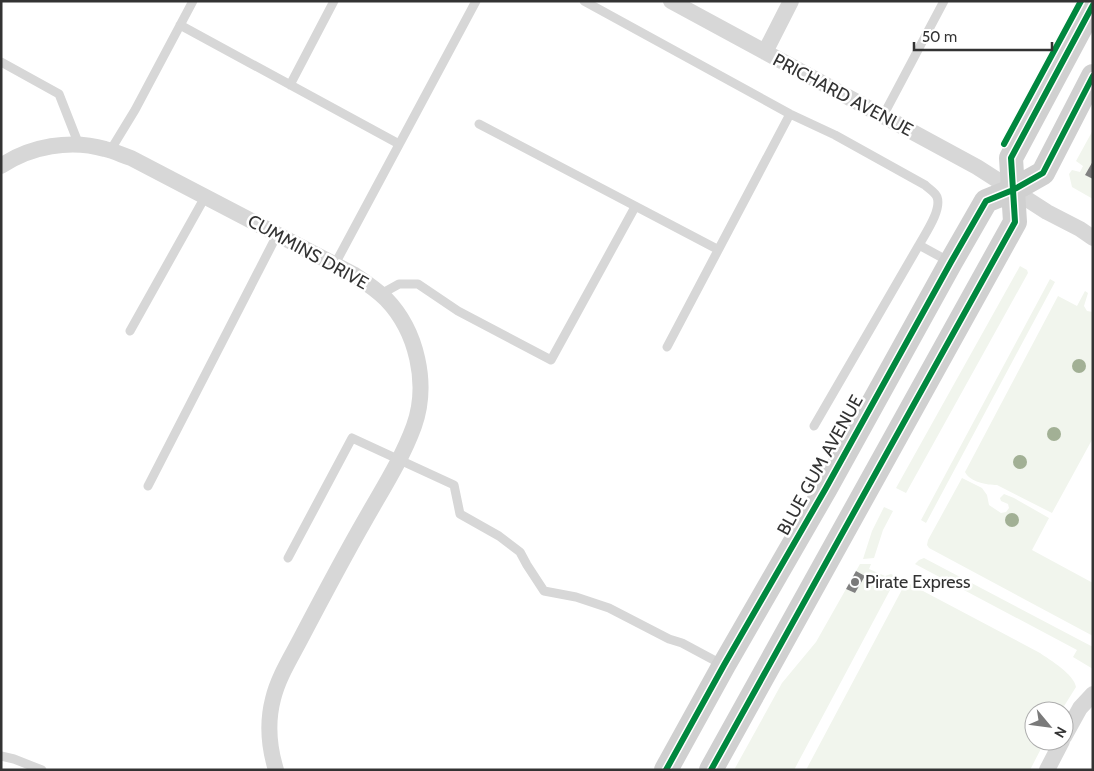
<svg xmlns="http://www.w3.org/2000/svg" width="1094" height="771" font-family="Cabin,sans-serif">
<rect width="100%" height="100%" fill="#fff"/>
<!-- green -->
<path fill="#f1f5ed" d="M1093,130V161L1086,175L1093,179V199L1072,187L1069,174L1072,170L1080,172L1083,166L1076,161Z
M1020,266L1027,270L1028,273L906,493L896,488Z
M1050,279L1055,282L926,523L921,520Z
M1085,291L1088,293L1084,306L1087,311L1093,312V438L1052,513L997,485C987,485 970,482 965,472L1058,296L1077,306Z
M962,478L982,488L987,495L989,505L1001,513L1006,512L1009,508L1008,504L1001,501L1000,498L1004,494L1014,498L1049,518L1032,550L1093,583V636L929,548L927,545L928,540Z
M884,507L893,511L883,530L874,558L863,559L872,531Z
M924,558L1093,647V669L1073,657L1077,650L915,564L919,560Z
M860,564H871L869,569L885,576L891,574L897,577L794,770H734L782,683L816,642L846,589L855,593L865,576L856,571Z
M906,582L1040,653C1050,660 1074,674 1076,687L1061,711H1034V741H1045L1030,770H806Z"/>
<!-- building -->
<path fill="#818181" d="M1093,161V179L1085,175Z
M856,571L865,576L855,593L846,589Z"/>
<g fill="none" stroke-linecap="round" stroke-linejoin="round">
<!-- lane -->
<path stroke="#d7d7d7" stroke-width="9" d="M584,1L790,114L835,135L925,185C929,189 935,192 937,197C942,210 925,234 919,245L814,426
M180,25L399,144
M1,62L59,94L79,145
M290,85L334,1
M883,116L944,1
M479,124L717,249
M110,151L135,110L193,1
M919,245L950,262
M335,264L476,1
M381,294L399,284H418L458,311L551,360L635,207
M130,331L205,197
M667,347L790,114
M148,486L277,235
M288,558L352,438L454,485L460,514L499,536L520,552L527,565L544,591L576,597L609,608L669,639L682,643L723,665
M1,756L14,759L42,770"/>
<!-- street -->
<path stroke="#d7d7d7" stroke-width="16" d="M671,1L977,167L1047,212L1080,229L1093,238
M765,52L791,1
M1,166C30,146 71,139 105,149C114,151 122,155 131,158L353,274C365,282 376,289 386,299C417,331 429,384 414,426C402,459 382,490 365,520C342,560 321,600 300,640C290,659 278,678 273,699C267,722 269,747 276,770
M1064,737L1080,708L1093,694
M1047,770L1062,741"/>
<!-- secondary -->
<path stroke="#d0d0d0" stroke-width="24" d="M666,770L724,665L826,488L951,262L986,201L1013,190L1043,173L1093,76
M711,770L1015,222L1011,158L1093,5"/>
<!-- cycleway casing -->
<g stroke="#fff" stroke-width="9">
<path id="cycleway" d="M1004,144L1081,1
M666,770L724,665L826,488L951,262L986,201L1013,190L1043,173L1093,76
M711,770L1015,222L1011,158L1093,5"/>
</g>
<!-- cycleway -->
<use href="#cycleway" stroke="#00873e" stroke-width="6"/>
</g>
<!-- trees -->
<g fill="#a2b095">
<circle cx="1079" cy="366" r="7"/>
<circle cx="1054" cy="434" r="7"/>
<circle cx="1020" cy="462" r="7"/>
<circle cx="1012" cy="520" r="7"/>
</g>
<!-- markers -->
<circle fill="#7a7a7a" stroke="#fff" stroke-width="2" cx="855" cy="582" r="5"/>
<g text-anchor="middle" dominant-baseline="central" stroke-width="5" stroke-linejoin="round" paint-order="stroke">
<!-- street labels -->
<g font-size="18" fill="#333" stroke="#fff">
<text transform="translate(843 95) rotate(28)">PRICHARD AVENUE</text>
<text transform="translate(308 252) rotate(29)">CUMMINS DRIVE</text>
<text transform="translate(820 465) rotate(-61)">BLUE GUM AVENUE</text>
</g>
<!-- poi labels -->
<g font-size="18" fill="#333" stroke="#fff" text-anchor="start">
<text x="865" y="582">Pirate Express</text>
</g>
</g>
<!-- border -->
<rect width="1094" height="771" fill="none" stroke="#333333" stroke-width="5"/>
<!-- north arrow -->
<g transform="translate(1049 726) rotate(119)"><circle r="24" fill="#ffffff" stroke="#adadad"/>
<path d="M0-4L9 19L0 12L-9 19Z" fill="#7a7a7a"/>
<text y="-8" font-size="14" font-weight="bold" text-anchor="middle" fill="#333333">N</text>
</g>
<!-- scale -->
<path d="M914 42v8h138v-8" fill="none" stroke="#333333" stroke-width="2.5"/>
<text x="922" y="42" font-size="15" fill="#333333" stroke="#ffffff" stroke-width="4" paint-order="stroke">50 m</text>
</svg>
